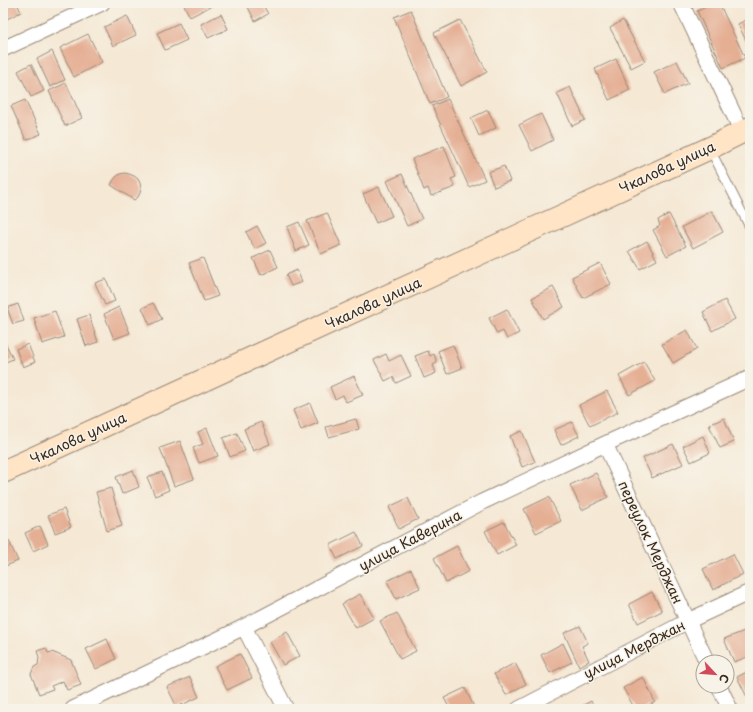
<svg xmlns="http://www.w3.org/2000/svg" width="753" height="712" font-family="'Playpen Sans',sans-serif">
<rect width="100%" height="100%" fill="#f7f3e8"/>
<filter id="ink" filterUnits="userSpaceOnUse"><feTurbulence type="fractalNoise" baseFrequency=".025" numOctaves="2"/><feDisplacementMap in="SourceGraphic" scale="8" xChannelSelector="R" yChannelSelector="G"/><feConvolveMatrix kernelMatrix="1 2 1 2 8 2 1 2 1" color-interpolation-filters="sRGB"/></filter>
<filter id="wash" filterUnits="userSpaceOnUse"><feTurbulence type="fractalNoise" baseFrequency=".012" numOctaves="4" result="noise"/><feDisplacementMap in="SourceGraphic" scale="16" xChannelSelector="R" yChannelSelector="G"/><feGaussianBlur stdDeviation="0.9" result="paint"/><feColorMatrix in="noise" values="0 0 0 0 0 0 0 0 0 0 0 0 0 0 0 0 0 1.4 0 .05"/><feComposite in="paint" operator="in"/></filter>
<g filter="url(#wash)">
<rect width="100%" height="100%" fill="#f5e8d4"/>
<g id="blocks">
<!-- building -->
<path fill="#e5af94" d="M3,3H17L21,12L3,21Z
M183,3H215V4L190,17Z
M246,3H262L268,14L255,21Z
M715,3H719L745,58L723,68L697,11Z
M411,10L447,97L430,104L394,17Z
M221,14L228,29L208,38L201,24Z
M127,16L136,35L113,46L104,27Z
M750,18V49L738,24Z
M460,20L487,72L461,86L434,33Z
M623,20L645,61L631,68L610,28Z
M179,23L187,40L165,50L157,33Z
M88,34L102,62L74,77L60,48Z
M52,51L65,80L50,87L37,59Z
M616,59L630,90L609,100L595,69Z
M677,61L688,83L665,94L654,72Z
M31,64L44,91L31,97L18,71Z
M66,83L82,118L65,126L49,91Z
M570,87L585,120L572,126L557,93Z
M448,99L485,180L469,187L432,106Z
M25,100L41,134L26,140L11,106Z
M488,110L496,128L479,136L471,118Z
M541,114L553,140L532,151L519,125Z
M444,146L456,177L451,179L455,187L431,196L428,188L424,190L412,159Z
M504,166L510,181L494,187L488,172Z
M125,173L129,174L134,176L138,179L140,183L141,188L140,193L138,197L134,200L111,185L113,181L116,177L120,174Z
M402,174L422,219L407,226L387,181Z
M379,187L392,216L376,223L363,194Z
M712,211L723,232L693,248L682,227Z
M327,213L341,245L321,254L307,221Z
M669,214L686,246L667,256L653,230L660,226L658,220Z
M299,222L309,245L296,251L287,227Z
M257,226L266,243L255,249L246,232Z
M647,241L657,260L640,269L629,251Z
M270,250L278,267L261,275L253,258Z
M203,258L218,296L204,301L189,263Z
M600,263L611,284L583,298L572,277Z
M297,270L302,282L291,286L286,275Z
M106,279L115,301L105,305L95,283Z
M553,287L564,307L543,319L532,298Z
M725,300L735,319L712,331L703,312Z
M153,303L162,319L150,325L142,308Z
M18,304L24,321L13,324L7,308Z
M119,307L130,333L114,339L104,314Z
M507,309L519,333L507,339L503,331L497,334L489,318Z
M55,311L64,337L42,344L34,318Z
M89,315L98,342L86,346L77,319Z
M687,330L697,349L673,363L662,344Z
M3,338L13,359L3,363Z
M28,344L35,362L23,367L16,349Z
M453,345L462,368L447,374L438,351Z
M428,351L430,356L434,354L437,363L433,365L436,373L424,378L415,356Z
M386,354L389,361L401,355L411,376L396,383L393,377L385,381L374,360Z
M644,362L655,381L629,395L619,376Z
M354,376L363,395L346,402L343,395L335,399L330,387Z
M607,391L618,412L590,426L579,405Z
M310,403L318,423L301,430L293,410Z
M724,418L734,442L720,448L709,425Z
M356,419L359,429L329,437L326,427Z
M261,422L270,444L253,451L244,429Z
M572,422L579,436L561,445L554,430Z
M207,428L218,456L199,463L193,448L203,444L198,432Z
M522,431L535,462L522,467L510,436Z
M237,433L245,451L230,457L223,438Z
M703,436L710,453L691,462L683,446Z
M180,441L194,479L174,486L160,448Z
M673,444L683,464L652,478L643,458Z
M133,470L139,487L122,494L116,477Z
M162,472L169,490L155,496L147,477Z
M596,473L608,497L582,510L570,485Z
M111,488L122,526L107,531L96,492Z
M549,497L561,521L536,533L524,509Z
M408,498L418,519L399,529L389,507Z
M64,509L71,527L55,533L48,515Z
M504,522L516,545L497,555L485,531Z
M40,526L48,544L33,551L25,533Z
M356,532L363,546L337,559L330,545Z
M9,541L18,561L3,567V544Z
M457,546L469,571L446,583L434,558Z
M733,554L743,574L713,590L703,569Z
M411,569L420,588L396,599L387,581Z
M652,592L662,611L638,623L629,604Z
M360,594L374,618L356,628L342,604Z
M397,613L416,651L400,659L380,621Z
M580,626L588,643L582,646L589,661L579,666L564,633Z
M747,630L750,636V656L734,662L724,639Z
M287,632L300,656L283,665L270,642Z
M107,639L116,659L96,669L86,649Z
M563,643L572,662L550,673L541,655Z
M46,648L48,653L52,652L71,660L81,685L67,690L63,681L51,686L53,689L39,694L31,674L34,667L38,665L39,657L37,651Z
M240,654L252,678L227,690L215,666Z
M515,663L526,684L506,695L494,674Z
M747,672L750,679V703L737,677Z
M190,677L199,697L177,707L167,687Z
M643,677L655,702L641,709H635L623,688Z
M465,688L475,709H450L444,698Z
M591,701L595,709H576Z"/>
</g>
</g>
<g filter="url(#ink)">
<use href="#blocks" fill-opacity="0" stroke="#988979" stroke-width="1"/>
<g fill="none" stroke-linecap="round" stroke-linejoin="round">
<!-- service casing -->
<g stroke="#988979" stroke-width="10">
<path id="service" d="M710,149L750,228"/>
</g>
<!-- minor casing -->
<g stroke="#988979" stroke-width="17">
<path id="minor" d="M681,3L742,132
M3,49L102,3
M605,444L707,662
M244,627L286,709
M719,686L730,709
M73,709L244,627L482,502L605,444L750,378
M519,709L688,621L750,592"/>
</g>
<!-- secondary casing -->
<g stroke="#988979" stroke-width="24">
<path id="secondary" d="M3,472L710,148L750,128"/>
</g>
<!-- service -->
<use href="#service" stroke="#fff" stroke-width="8"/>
<!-- minor -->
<use href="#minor" stroke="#fff" stroke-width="15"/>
<!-- secondary -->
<use href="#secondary" stroke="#ffe4c6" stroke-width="22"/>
</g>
</g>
<g text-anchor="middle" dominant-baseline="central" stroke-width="3" stroke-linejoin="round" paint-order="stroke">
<!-- street labels -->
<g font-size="14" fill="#3b2a1e" stroke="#f7f3e8">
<text transform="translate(667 167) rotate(-25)">Чкалова улица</text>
<text transform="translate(373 303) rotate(-25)">Чкалова улица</text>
<text transform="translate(78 438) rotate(-25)">Чкалова улица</text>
<text transform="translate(410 540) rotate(-28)">улица Каверина</text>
<text transform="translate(651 542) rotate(65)">переулок Мерджан</text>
<text transform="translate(634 649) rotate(-27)">улица Мерджан</text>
</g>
</g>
<!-- margin -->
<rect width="753" height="712" fill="none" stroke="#f7f3e8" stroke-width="16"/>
<!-- north arrow -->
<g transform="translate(715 674) rotate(116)"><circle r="19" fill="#f7f3e8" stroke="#aca397"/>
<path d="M0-3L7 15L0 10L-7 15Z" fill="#d1495b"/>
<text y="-6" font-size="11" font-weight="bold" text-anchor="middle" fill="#3b2a1e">С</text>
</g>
</svg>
